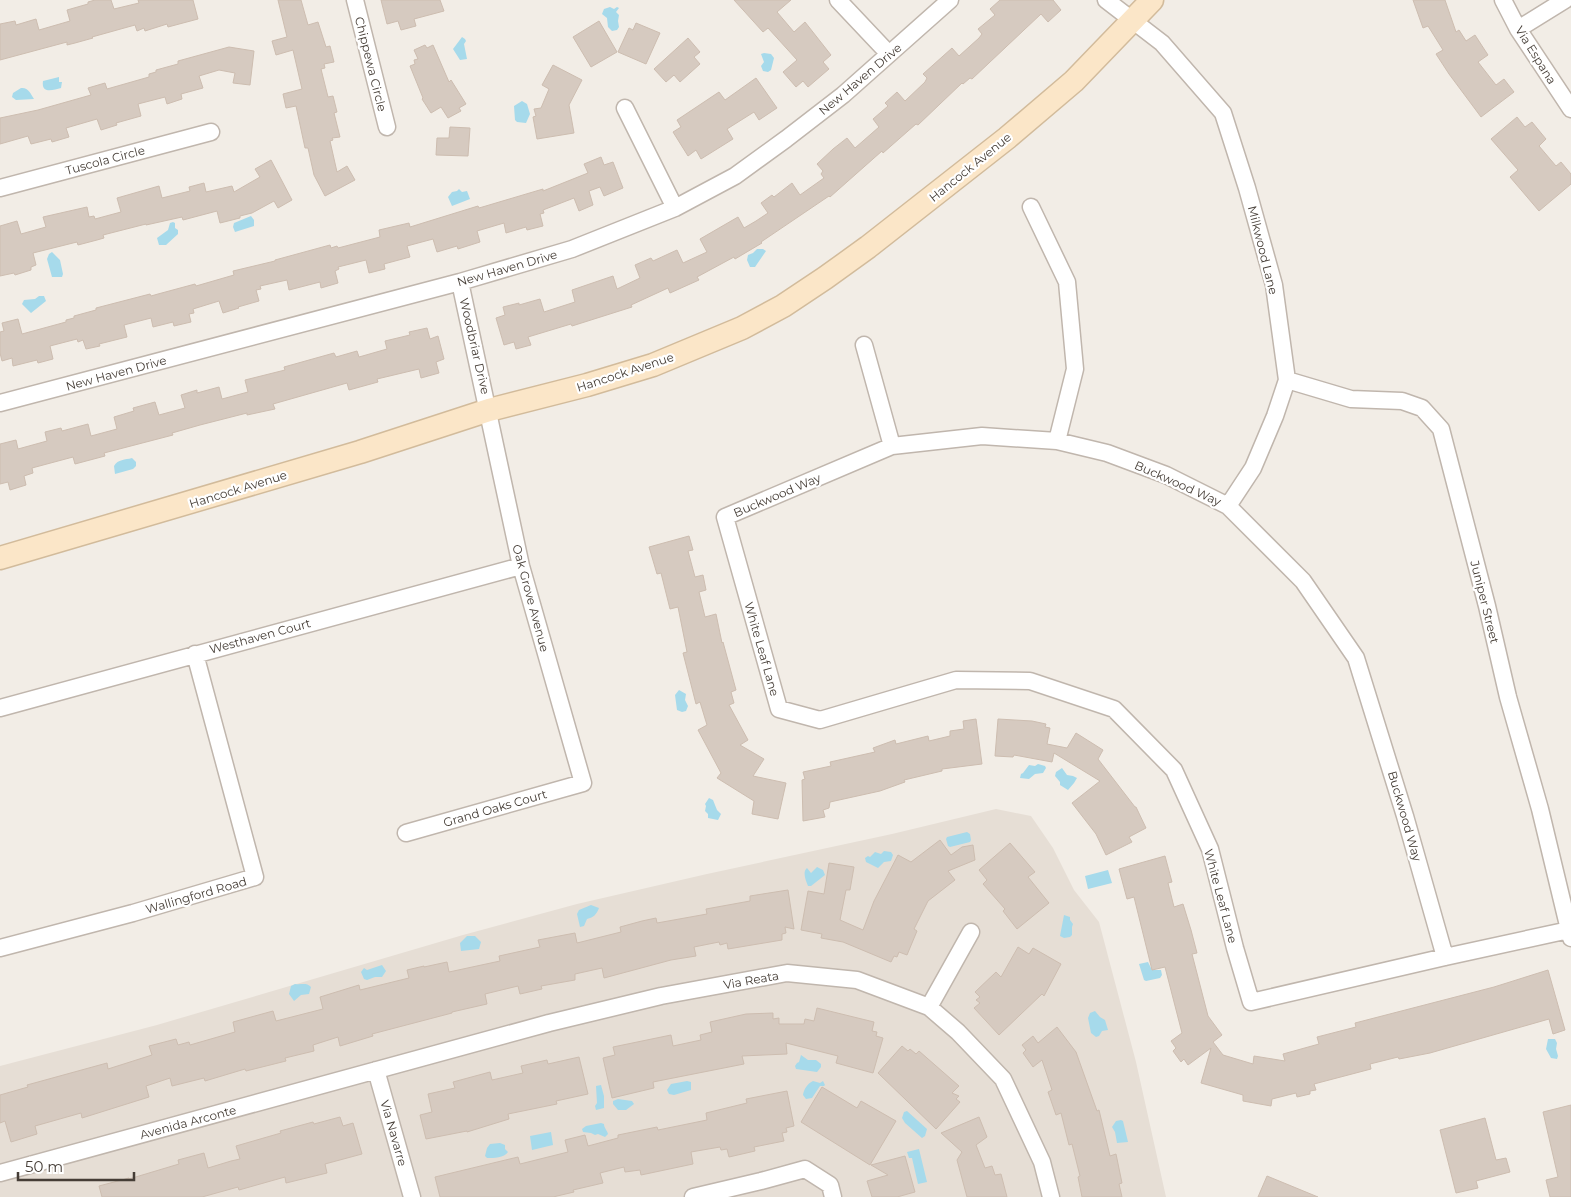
<svg xmlns="http://www.w3.org/2000/svg" width="1571" height="1197" font-family="Montserrat,sans-serif">
<rect width="100%" height="100%" fill="#f2ede6"/>
<!-- residential -->
<path fill="#e6ded5" d="M996,809L1031,816L1053,848L1074,890L1099,922L1136,1062L1166,1197H0V1066L157,1025L463,935L577,904L707,874L892,834Z"/>
<!-- water -->
<path fill="#a6daeb" d="M610,7L614,9L617,7L619,8L616,12L619,15L618,21L619,27L617,30L612,31L608,27L607,18L602,14L604,9Z
M462,37L465,39L466,41L464,44L467,59L460,60L453,49Z
M764,53L771,54L774,58L771,70L768,72L763,71L761,66L764,62L761,54Z
M59,77V82H62L61,88C53,90 41,94 43,81Z
M21,88C28,87 31,94 34,99L16,100L12,97L13,93Z
M522,101L527,104L530,114L526,123L517,122L515,120L514,106Z
M459,189L462,192L467,191L470,199L452,206L448,197L452,192L457,191Z
M251,216L254,220V226L235,232L233,227L234,223Z
M173,222L175,223V228L178,230V234L166,245H159L157,238L168,230L170,223Z
M757,249H763L766,251L755,267H750L747,260L748,255L753,253Z
M52,252L60,260L63,274L62,277H52L47,259L49,254Z
M39,296H44L46,301L31,313L22,304L24,300L35,299Z
M132,458L136,462V466L133,469L115,474L114,466C118,459 125,460 132,458Z
M679,690L686,694L685,700L688,706L686,711L682,712L677,710L675,695Z
M1038,764L1045,766L1046,768L1043,773L1035,774L1029,779L1020,778L1021,774L1023,773L1029,765L1035,766Z
M1062,768L1067,775L1073,776L1077,778L1074,783L1068,790L1060,785V782L1055,776L1056,772Z
M709,798L713,800L717,810L721,814L718,820L708,818V814L705,811L706,806L705,804Z
M967,832L970,834L971,840L970,842L950,847L948,846L946,839L947,837Z
M884,851L891,852L893,855L891,861L884,862L878,868L866,862L865,858L868,856L870,857L875,852L881,854Z
M817,867L823,870L825,875L811,886H808C806,881 802,872 807,868L811,873Z
M1108,870L1112,883L1088,889L1085,876Z
M591,905L599,908C596,915 594,917 587,919L584,926L580,927L577,914L579,910Z
M1064,915L1070,917V920L1073,924L1072,927V935L1070,937L1064,938L1060,936Z
M467,936H475L481,942L479,949L461,951L460,943Z
M1148,962L1152,970H1161L1162,975L1160,978L1146,981L1144,980L1139,964Z
M382,965L386,971L382,977H375L367,980L364,979L361,972L364,968L367,970Z
M295,984C302,985 306,982 311,987L309,994L301,995L294,1001L289,994L291,986Z
M1095,1011L1100,1017L1105,1020L1108,1030L1102,1031L1099,1036L1096,1037L1091,1033L1088,1018L1090,1013Z
M1548,1039H1555L1557,1043L1556,1049L1558,1056L1557,1059L1551,1058L1546,1049Z
M801,1055L808,1060H816L821,1064V1067L817,1072L796,1069L795,1066L797,1063L799,1062Z
M687,1081L691,1082V1090L674,1095L669,1094L667,1090L671,1084Z
M813,1081L820,1083L823,1081L825,1085L824,1086H820L812,1098L806,1099L803,1095C804,1089 807,1084 813,1081Z
M601,1085L604,1096V1108L596,1110L595,1106L597,1103L596,1086Z
M618,1099L632,1101L634,1104L626,1110H618L613,1104V1101Z
M907,1111L927,1129L925,1136L922,1138L905,1123L902,1118L904,1112Z
M1121,1120L1123,1121L1128,1142L1117,1143L1115,1132L1112,1127L1116,1121Z
M601,1123L604,1124C604,1128 607,1130 608,1134L605,1137L598,1134L595,1135L591,1133L583,1132L582,1129L586,1126Z
M551,1132L553,1145L532,1150L530,1136Z
M500,1143L505,1145V1149L508,1152C504,1158 494,1158 487,1158L485,1156L487,1148L490,1144Z
M919,1149L927,1182L918,1184L912,1158H909L907,1152Z"/>
<!-- building -->
<path fill="#d6cac0" stroke="#cdbdb0" d="M95,0H111L114,9L139,3L138,0H193L198,19L168,27L167,24L145,31L144,28L137,31L135,25L92,37L93,38L75,43L67,45V42L0,60V24L15,21L16,25L36,19L39,30L70,21L67,10L88,4V2Z
M278,0H301L308,25L318,22L326,47L330,46L334,62L324,64L325,68L321,69L328,97L333,96L337,112L334,113L340,137L332,138L333,140L330,141L337,172L347,166L355,180L325,196L314,175L308,148H305L296,106L286,108L283,94L302,89L293,50L276,55L272,41L287,37Z
M381,0H440L444,11L414,19L416,26L401,30L398,21L387,24Z
M734,0H791L777,12L794,32L805,22L831,55L823,62L829,69L808,87L803,81L796,87L783,72L797,60L768,28L763,32Z
M1000,0H1053L1061,10L1048,22L1041,14L972,79L970,78L963,84L962,83L918,125L916,124L883,153L882,151L830,197L829,196L761,242L762,243L735,259L734,257L697,277L699,280L670,293L668,288L631,305L632,307L572,326L571,324L528,337L531,345L516,349L514,342L504,345L496,318L505,315L503,307L519,303V305L540,299L544,312L575,302L572,290L613,276L617,289L640,278L635,265L651,258L653,261L677,250L683,263L707,252L700,239L738,217L744,228L756,221L768,213L761,203L772,195L774,197L792,183L800,195L824,178L821,174L823,171L817,164L833,149L847,138L855,148L879,127L873,119L888,106L885,103L897,92L905,101L925,82L927,78L923,74L952,48L959,56L979,38L982,34L978,29L995,15L990,9Z
M1413,0H1445L1456,32L1459,30L1466,41L1475,35L1488,55L1478,62L1496,85L1504,79L1514,92L1481,117L1449,74L1436,54L1443,50L1428,26L1423,28Z
M599,21L617,52L591,67L573,37Z
M636,23L660,33L646,64L618,52L629,28L633,30Z
M688,38L700,52L694,57L700,64L680,82L674,75L666,82L654,69Z
M425,45L427,48L433,45L449,82L451,80L466,104L459,108L461,111L448,118L441,107L431,113L422,99L423,98L410,66L415,64L414,60L418,59L414,50Z
M229,47L254,51L250,85L233,83L235,73L219,70L199,76L203,88L181,94L182,99L167,104L165,97L138,104L141,116L116,123L117,125L101,130L97,119L66,128L69,137L52,142L51,139L31,144L28,136L0,144V118L38,110L91,95L88,88L105,83L107,89L149,77V74L156,72V70L178,64V61Z
M553,65L582,80L569,105L574,133L537,139L533,117L536,116L534,109L541,108L549,89L542,85Z
M756,78L777,108L759,120L754,112L727,129L733,139L701,159L696,150L688,156L673,132L681,127L677,120L719,92L725,100Z
M1517,117L1525,127L1532,122L1546,139L1539,146L1556,166L1561,162L1571,174V184L1539,211L1510,177L1518,170L1491,139Z
M450,127L470,128L468,156L436,155L437,138H449Z
M601,157L604,165L613,162L623,188L604,196L600,187L589,191L593,205L579,211L574,198L543,210L544,213L540,214L543,226L527,230L526,227L506,233L504,223L477,231L480,242L458,249L457,246L437,252L433,239L407,246L410,257L384,264L385,269L369,273L366,260L338,267L339,269L335,271L338,283L321,288L320,282L289,290L287,280L260,286L261,289L256,290L259,301L238,307L239,308L223,313L219,301L193,309L194,313L189,314L191,322L174,326L173,322L153,327L151,318L124,325L127,337L99,344L100,346L86,349L83,340L78,342L77,339L50,346L53,359L38,363L37,360L13,366L12,358L2,361L0,353V332L4,331L2,323L18,319L22,334L66,322V320L74,318V316L96,310V308L150,294L151,296L158,294L195,284L196,286L234,275L233,271L275,261V260L330,245L331,248L337,246L338,248L380,237L379,230L409,223L410,227L478,206L479,208L543,189V191L588,173L584,164Z
M271,160L292,200L278,208L274,201L252,213L240,216V218L220,223L217,211L183,220L182,217L146,225V224L103,235L104,238L97,240L78,245L77,242L33,253L36,265L31,267V270L15,275L14,273L0,276V226L17,221L21,234L46,227L43,217L87,207L89,217L94,216L95,219L121,212L117,198L159,186L162,198L190,191L189,187L204,183L206,192L232,186L234,192L260,177L255,169Z
M427,328L430,339L438,336L444,359L436,362L439,373L421,378L419,369L377,379L378,382L349,390L347,383L273,404L275,409L247,415V413L200,425L172,433L173,435L104,453L105,456L75,464L73,457L32,468L33,473L24,476L26,485L10,490L8,482L0,484V444L16,440L18,449L47,441L45,432L61,428L62,431L88,424L91,436L117,429L114,417L134,411L133,408L155,402L159,415L185,408L181,395L197,390V393L219,387L222,399L248,392L245,380L285,370L284,367L334,353L336,357L357,351L359,357L387,349L385,341L410,335L409,332Z
M689,536L693,550L688,551L695,577L703,575L706,590L699,592L705,617L716,614L722,643L723,642L736,690L731,692L734,703L729,705L748,740L740,745L764,759L753,776L786,783L778,819L752,814L754,801L717,778L721,773L698,730L707,725L700,702L696,704L683,653L687,652L678,607L670,609L661,573L657,574L649,547Z
M976,719L982,764L942,769V771L904,780L905,782L880,791L830,802L829,808L823,810L825,817L803,821L802,780L805,779L803,772L831,766L830,762L875,752L873,748L895,740L896,744L928,736L929,741L950,736V731L964,729L963,721Z
M998,719L1032,721L1046,724L1045,727L1050,728L1047,744L1067,748L1076,733L1103,750L1098,759L1135,807H1136L1146,828L1129,837L1132,842L1106,855L1096,834L1072,803L1100,781L1054,753L1052,762L1014,755L1013,757L995,756Z
M940,840L951,855L962,847L973,845L975,860L948,871L955,880L928,901L914,929L917,931L907,955L899,952L897,957L894,956L891,962L843,942L821,938L822,934L801,930L808,891L824,894L829,863L854,867L850,890H846L840,920L863,930L874,901L898,855L911,862Z
M1010,843L1035,872L1028,877L1049,903L1017,929L1003,911L1005,909L983,884L987,880L979,870Z
M1165,856L1172,882L1168,883L1174,907L1183,904L1191,930L1197,953L1192,954L1208,1016L1222,1035L1213,1042L1223,1055L1253,1064L1254,1056L1285,1061L1283,1054L1319,1044L1317,1037L1356,1027L1355,1023L1494,987L1548,970L1565,1030L1553,1034L1549,1019L1430,1053L1399,1059L1398,1057L1370,1064L1371,1069L1314,1084L1316,1090L1310,1091V1094L1297,1097L1296,1093L1272,1099L1271,1106L1243,1101V1095L1201,1083L1211,1048L1188,1065L1184,1059L1181,1062L1173,1051L1176,1048L1171,1041L1182,1033L1165,967L1152,970L1134,897L1127,899L1119,869Z
M788,890L794,929L785,927L786,933L782,934V940L728,949L727,943L720,945L719,942L694,947L696,956L671,960L604,978L602,968L575,974V980L541,986L542,989L520,994L518,986L485,994L487,1004L452,1012V1013L372,1034L373,1036L340,1046L338,1037L313,1045L314,1051L285,1058L286,1061L246,1071L245,1069L205,1081L204,1078L172,1086L170,1078L146,1086L149,1097L82,1118L81,1113L35,1126L37,1134L11,1142L5,1121L0,1123V1095L28,1087L27,1085L107,1063L108,1069L152,1055L149,1046L176,1039L178,1045L189,1042L190,1045L235,1032L233,1022L273,1011L276,1021L323,1009L320,997L359,985L360,990L409,978L407,970L424,966V967L447,962L449,972L500,961L499,956L540,947L538,940L575,933L577,943L621,932L620,927L642,921L656,918L657,923L707,914L706,909L750,901V896Z
M1018,947L1029,954L1033,948L1061,964L1044,996L1042,994L999,1035L974,1008L980,1003L976,1000L980,997L975,992L996,972L1001,977Z
M817,1008L874,1022L872,1031L877,1032L876,1036L883,1038L873,1073L836,1063L838,1056L786,1043L787,1054L742,1056L744,1064L653,1082L654,1088L612,1098L603,1058L615,1055L613,1047L671,1035L673,1046L701,1040L700,1035L712,1032L710,1022L746,1014L773,1013V1019L779,1018V1024H804L805,1019L814,1021Z
M1057,1027L1076,1052L1097,1111L1099,1110L1110,1156L1116,1154L1122,1183L1119,1184L1122,1197H1082L1078,1177L1080,1176L1072,1144L1069,1145L1061,1113L1056,1115L1048,1092L1052,1090L1042,1060L1033,1067L1023,1053L1026,1050L1022,1045L1033,1036L1038,1043Z
M902,1046L908,1051L910,1049L916,1054L919,1051L959,1086L952,1093L959,1096L956,1099L960,1102L936,1129L878,1073Z
M579,1057L588,1094L556,1101L557,1104L508,1114L509,1119L467,1132V1131L426,1139L420,1115L432,1112L428,1094L455,1088L453,1082L490,1072L492,1080L523,1073L521,1066L547,1060L548,1064Z
M822,1087L857,1108L861,1101L896,1121L870,1165L801,1122Z
M787,1091L794,1126L786,1128L787,1132L782,1133L784,1141L754,1147L755,1151L729,1157L727,1149L721,1150L720,1147L691,1152L693,1164L641,1175L640,1170L625,1172L624,1167L600,1173L603,1183L573,1190L574,1192L553,1197H440L435,1177L518,1157L520,1164L568,1152L565,1140L585,1135L588,1146L618,1138V1135L657,1127L658,1130L707,1120L706,1113L747,1103L746,1099Z
M1571,1105V1197H1550L1546,1180L1558,1177L1543,1112Z
M340,1117L343,1126L353,1123L362,1154L325,1164L327,1173L286,1183L285,1177L239,1190L238,1187L202,1197H102L99,1186L129,1178V1179L179,1164L178,1160L204,1153L208,1168L231,1161L240,1159L236,1146L281,1133L280,1131L313,1122L314,1124Z
M979,1117L987,1137L976,1145L985,1168L992,1166L995,1175L1001,1174L1007,1197H967L957,1160L962,1152L941,1133Z
M1485,1118L1496,1160L1506,1158L1510,1172L1476,1181L1478,1188L1456,1193L1440,1130Z
M905,1156L915,1192L897,1197H872L867,1181L888,1175L871,1165Z
M1267,1176L1318,1197H1258Z"/>
<g fill="none" stroke-linecap="round" stroke-linejoin="round">
<!-- street casing -->
<g stroke="#c0b6ad" stroke-width="19">
<path id="street" d="M355,0L387,127
M838,0L889,54
M1106,0L1162,43L1223,113L1247,188L1274,285L1287,380L1275,416L1253,468L1228,506
M1503,0L1518,29L1571,109
M1518,29L1565,0
M625,108L675,208
M0,188L211,132
M1031,207L1067,282L1075,369L1057,441
M864,345L892,446
M1287,380L1351,399L1402,401L1422,408L1441,429L1487,606L1508,697L1540,809L1571,938
M0,403L460,282L572,249L675,208L735,176L786,139L843,95L950,0
M0,708L521,566
M406,833L583,783L521,566L460,282
M0,948L133,913L255,877L195,654
M1445,957L1405,816L1356,658L1303,581L1228,506L1166,475L1107,453L1057,441L982,436L892,446L725,517L779,709L820,720L956,680L1030,681L1114,709L1174,770L1210,849L1235,948L1251,1002L1445,957L1569,930
M929,1007L971,932
M376,1070L412,1197
M0,1173L549,1023L661,996L787,973L857,980L929,1007L958,1032L1003,1079L1042,1162L1051,1197
M693,1197L761,1181L805,1169L830,1185L833,1197"/>
</g>
<!-- secondary casing -->
<g stroke="#d2bb9b" stroke-width="25">
<path id="secondary" d="M0,558L360,452L489,410L587,385L653,365L742,328L783,306L825,278L868,247L1007,138L1074,81L1152,0"/>
</g>
<!-- street -->
<use href="#street" stroke="#fff" stroke-width="16"/>
<!-- secondary -->
<use href="#secondary" stroke="#fbe6c8" stroke-width="22"/>
</g>
<g text-anchor="middle" dominant-baseline="central" stroke-width="4.5" stroke-linejoin="round" paint-order="stroke">
<!-- street labels -->
<g font-size="12" fill="#453d36" stroke="#fff">
<text transform="translate(1536 55) rotate(58)">Via Espana</text>
<text transform="translate(371 64) rotate(76)">Chippewa Circle</text>
<text transform="translate(860 79) rotate(-40)">New Haven Drive</text>
<text transform="translate(105 160) rotate(-15)">Tuscola Circle</text>
<text transform="translate(970 167) rotate(-39)">Hancock Avenue</text>
<text transform="translate(1263 250) rotate(76)">Milkwood Lane</text>
<text transform="translate(507 268) rotate(-16)">New Haven Drive</text>
<text transform="translate(475 346) rotate(77)">Woodbriar Drive</text>
<text transform="translate(625 372) rotate(-18)">Hancock Avenue</text>
<text transform="translate(116 373) rotate(-15)">New Haven Drive</text>
<text transform="translate(1178 483) rotate(24)">Buckwood Way</text>
<text transform="translate(238 489) rotate(-17)">Hancock Avenue</text>
<text transform="translate(777 495) rotate(-23)">Buckwood Way</text>
<text transform="translate(531 598) rotate(75)">Oak Grove Avenue</text>
<text transform="translate(1485 602) rotate(76)">Juniper Street</text>
<text transform="translate(260 636) rotate(-15)">Westhaven Court</text>
<text transform="translate(762 649) rotate(74)">White Leaf Lane</text>
<text transform="translate(495 808) rotate(-16)">Grand Oaks Court</text>
<text transform="translate(1405 816) rotate(74)">Buckwood Way</text>
<text transform="translate(196 895) rotate(-16)">Wallingford Road</text>
<text transform="translate(1221 896) rotate(75)">White Leaf Lane</text>
<text transform="translate(751 980) rotate(-10)">Via Reata</text>
<text transform="translate(188 1122) rotate(-15)">Avenida Arconte</text>
<text transform="translate(394 1133) rotate(74)">Via Navarre</text>
</g>
</g>
<!-- scale -->
<path d="M18 1172v8h116v-8" fill="none" stroke="#453d36" stroke-width="2.5"/>
<text x="25" y="1172" font-size="15" fill="#453d36" stroke="#ffffff" stroke-width="4" paint-order="stroke">50 m</text>
</svg>
